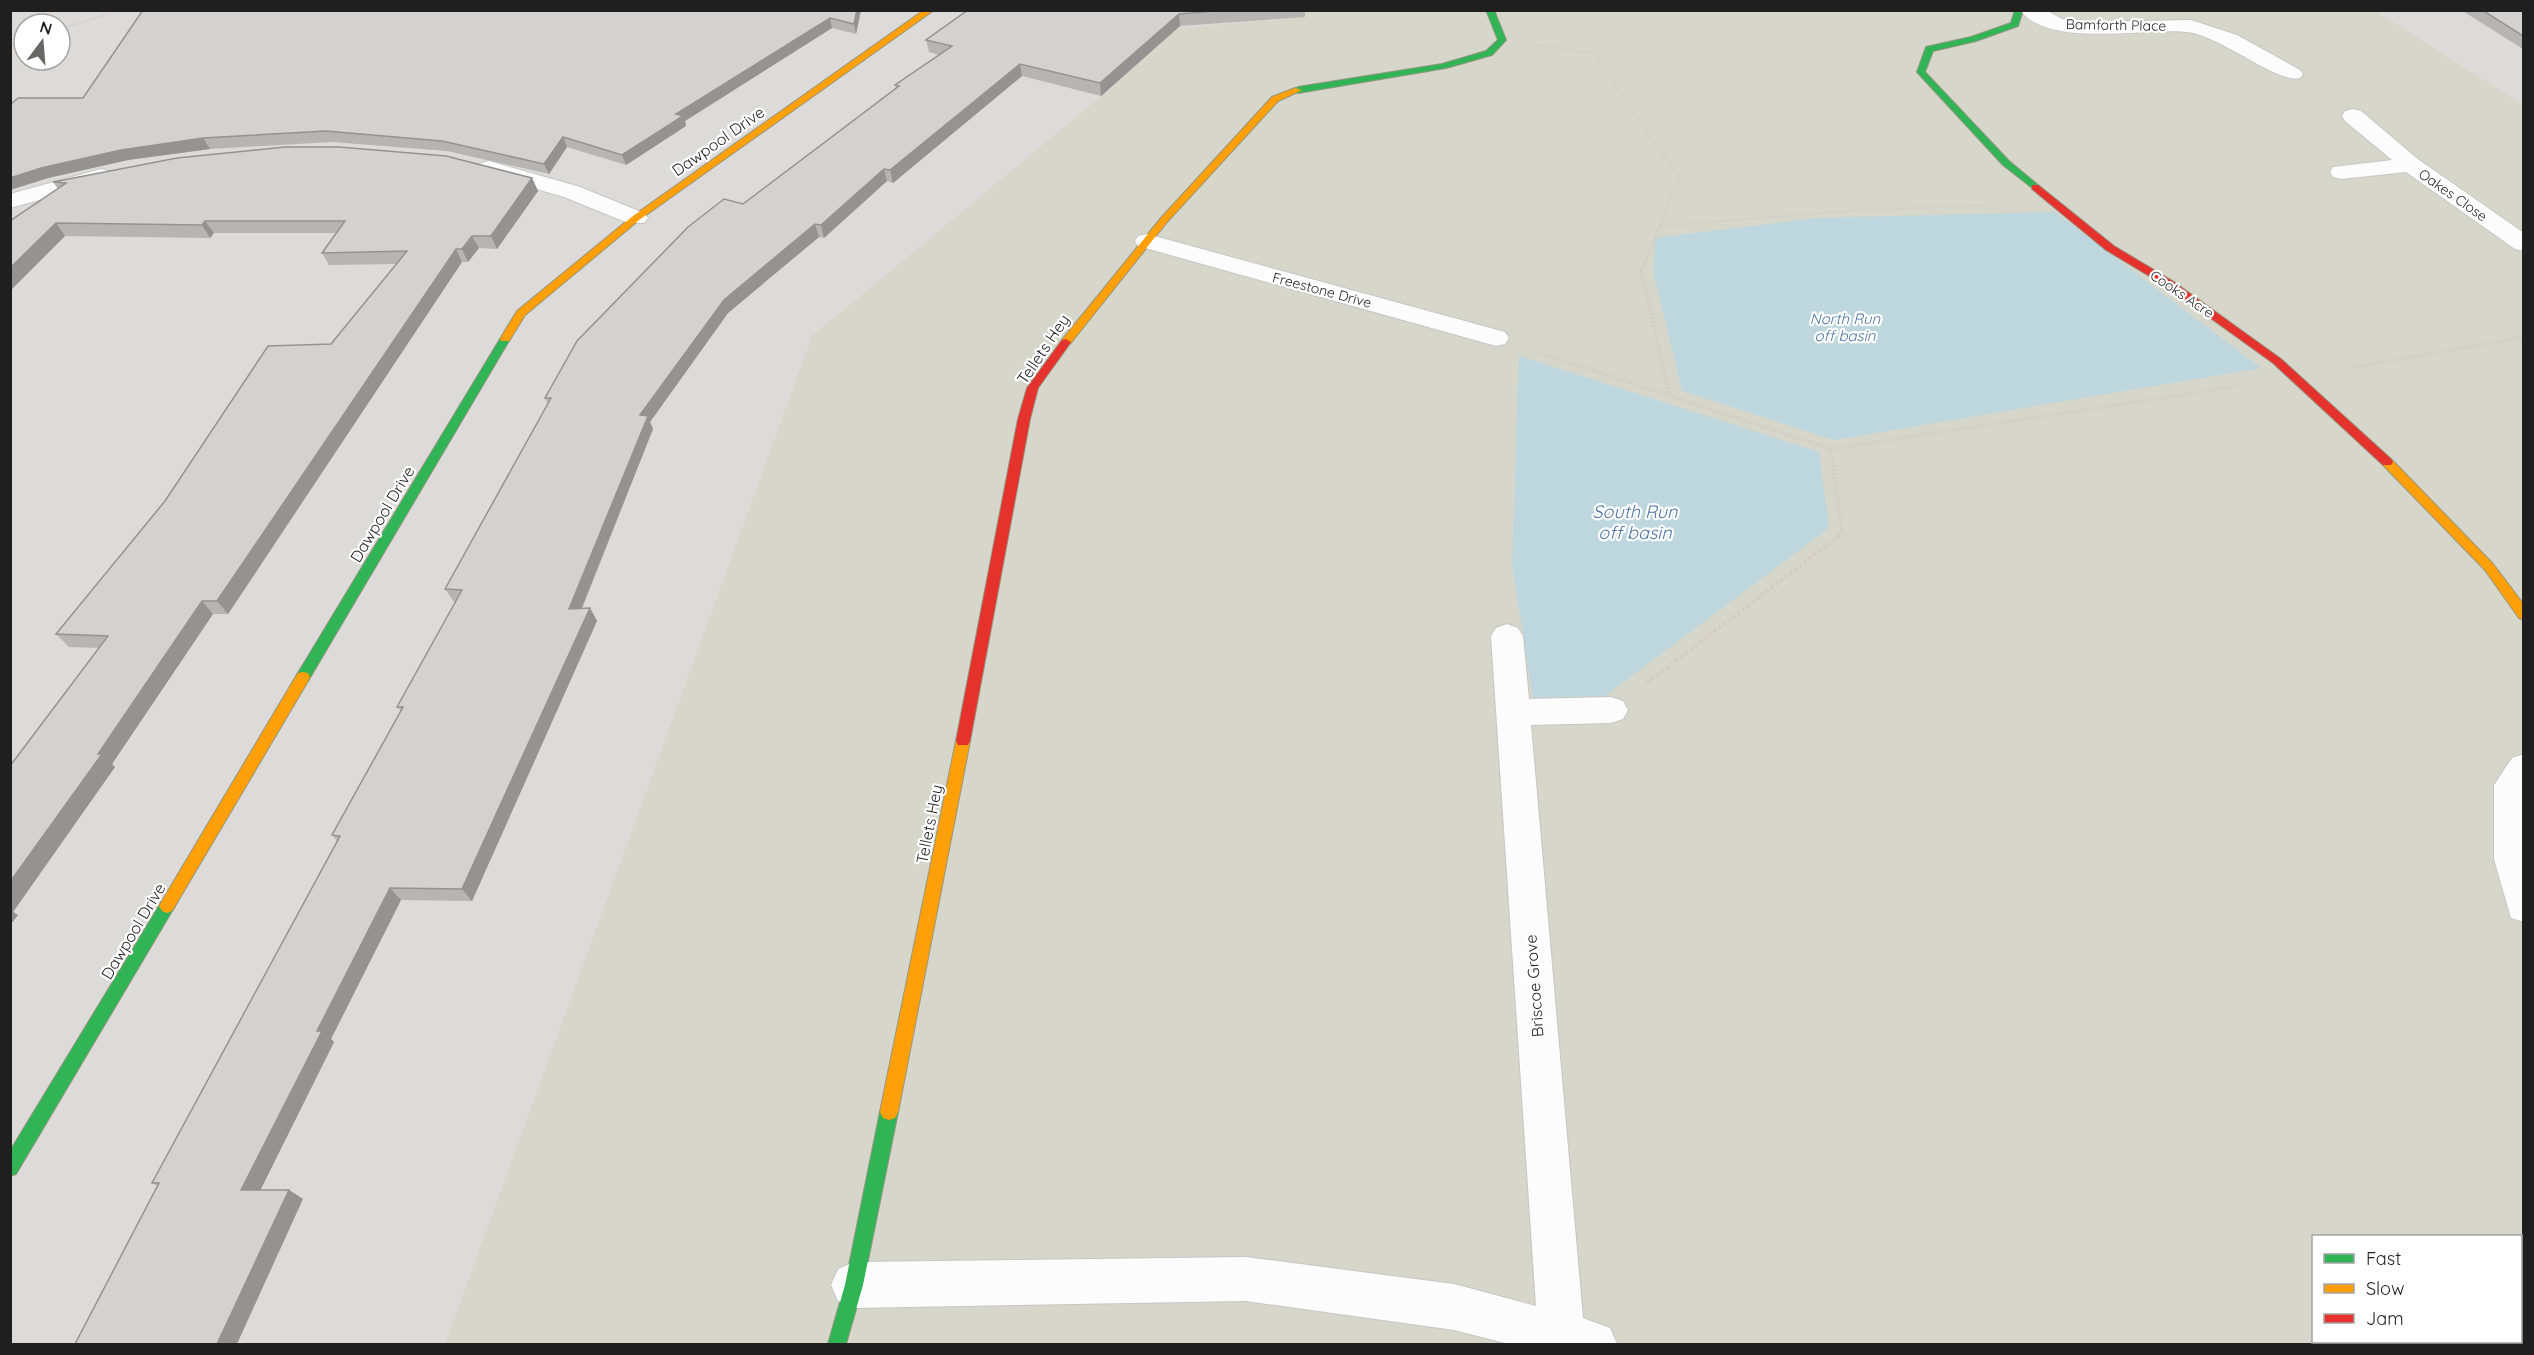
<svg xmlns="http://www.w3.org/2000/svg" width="2534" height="1355" font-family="Quicksand,sans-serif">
<rect width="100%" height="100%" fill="#eeece8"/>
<!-- residential -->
<path fill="#dddbd9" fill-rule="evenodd" d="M11,11H2523V1344H11ZM24,24H60V60H24ZM2314,1236H2520V1342H2314Z"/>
<!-- construction -->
<path fill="#d6d6ca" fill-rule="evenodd" d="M1303,10L2376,11L2523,105V1344H445L812,336L1098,99L1177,28L1305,17ZM2314,1236H2520V1342H2314Z"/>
<!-- water -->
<path fill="#bed7df" d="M2055,212L2261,368L1834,440L1682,391L1654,275L1655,238L1816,218Z
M1519,356L1819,452L1829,528L1605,696L1533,698L1512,565Z"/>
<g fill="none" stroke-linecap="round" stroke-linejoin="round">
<!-- street casing -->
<g stroke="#c6c6c4" stroke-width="2">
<path id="street" d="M2020,10H2046L2062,19L2096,22L2191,20L2237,35L2300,70L2303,74L2300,78C2277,84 2221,36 2188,32C2147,27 2048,49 2020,10Z
M2353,109L2361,111L2419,160L2524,233V251L2515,249L2406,172L2341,179L2333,177L2330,172L2333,167L2392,160L2345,121L2342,116L2345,111Z
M489,161L580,187L644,213L648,218L644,223H628L564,197L481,173L478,168L481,163Z
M101,169L109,171L113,176L109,181L10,208V194Z
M1147,234L1505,332L1509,338L1505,344L1496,346L1138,246L1135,241L1138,236Z
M1507,624L1518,628L1523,636L1529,699L1611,697L1623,701L1628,710L1623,719L1611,723L1531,725L1583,1318L1610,1328L1617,1344H1509L1454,1330L1246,1301L854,1308L838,1301L831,1285L838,1269L854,1262L1246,1257L1454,1284L1536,1306L1491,636L1496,628Z
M2524,754V922L2511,918L2494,859V785L2512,758Z"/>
</g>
<!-- fast casing -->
<g stroke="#959781" stroke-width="2">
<path id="fast" d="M1486,10H1494L1506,40L1492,55L1446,68L1298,93L1294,90L1298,87L1442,64L1486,51L1498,40Z
M2015,10H2023L2018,26L1976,41L1933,51L1925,72L2009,161L2038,185L2040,187L2035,190L2003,165L1917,72L1926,47L1971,37L2011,23Z
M505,336L510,339L308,681H298L296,677L298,673L500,339Z
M167,899L172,901L175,906L172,911L16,1174L10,1176V1151L162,901Z
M889,1104L895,1106L898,1112L863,1285L846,1344H828L845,1285L880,1112L883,1106Z"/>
</g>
<!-- slow casing -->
<g stroke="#959781" stroke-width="2">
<path id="slow" d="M924,10H934L639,220L525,315L509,341H501L500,339L517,311L633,216Z
M1295,88L1302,90L1278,101L1167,222L1070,344H1062V340L1161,218L1272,97Z
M2387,458L2391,459L2493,564L2524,605V620L2519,618L2485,570L2383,465L2381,462Z
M303,672L308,673L310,677L308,681L172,911L167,913L162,911L159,906L162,901L298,673Z
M963,735L968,737L970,741L898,1112L895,1118L889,1120L883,1118L880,1112L956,741L958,737Z"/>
</g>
<!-- jam casing -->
<g stroke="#959781" stroke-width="2">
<path id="jam" d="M2032,185H2038L2114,246L2174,282L2281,359L2391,459L2393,462L2391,465H2383L2273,363L2166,286L2106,250L2032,189Z
M1066,339L1071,342L1038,388L1030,419L970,741L968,745H958L956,741L1018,419L1027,388L1062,340Z"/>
</g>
<!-- path-far2 -->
<path stroke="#d6cac7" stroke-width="2" stroke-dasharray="2 2" stroke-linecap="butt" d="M60,29L122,10
M1538,45L1594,53L1679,178L1655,238
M10,46L24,41
M1660,226L1860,210L1991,205"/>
<!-- path-far1 -->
<path stroke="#d6cac7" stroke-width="3" stroke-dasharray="2 2" stroke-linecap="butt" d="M1655,237L1641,272L1670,395
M1535,351L1831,449L2239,386
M2350,368L2524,337
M1831,449L1842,533"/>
<!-- path -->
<path stroke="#d6cac7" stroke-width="4" stroke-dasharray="3 3" stroke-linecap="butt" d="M1647,683L1844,532"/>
<!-- street -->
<use href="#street" fill="#fcfcfc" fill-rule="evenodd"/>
<!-- fast -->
<use href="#fast" fill="#30b455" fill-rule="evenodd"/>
<!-- slow -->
<use href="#slow" fill="#ff9f0a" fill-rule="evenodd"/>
<!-- jam -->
<use href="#jam" fill="#e5322d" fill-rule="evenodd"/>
</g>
<!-- wall -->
<path fill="#b6b5b2" d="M861,10L856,34L832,28L685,121L686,126L626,165L567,147L549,174L447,151L332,142L210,149L128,160L48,178L10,190V105L83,98Z
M968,10H1305V17L1180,26L1101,96L1022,76L893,183L887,181L824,238L819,237L728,313L650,422L653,429L582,609L590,608L597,621L472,901L401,900L331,1039L334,1042L260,1190H289L303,1199L158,1186L152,1183L337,841L332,835L401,711L397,707L455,602H454L445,589L548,404L545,398L743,204L896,88L895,85L939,55L929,52L926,40Z
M2461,10H2523V49Z
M532,178L538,191L497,249L479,248L468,262H462L228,614H213L112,764L115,767L13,912L18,915L10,925V766L99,648L69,647L56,634L331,344L396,264L329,265L322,253L336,233H214L210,238L65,236L10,291L58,189L53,182Z"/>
<!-- shaded-wall -->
<path fill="#949391" d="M857,10H861L856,34L854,24Z
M1179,14L1180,26L1101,96L1100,83Z
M830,18L832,28L685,121L686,126L626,165L622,155L676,114Z
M1020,64L1022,76L893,183L890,170Z
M563,137L567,147L549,174L544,164Z
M203,138L210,149L128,160L48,178L10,190V178L41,168L121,150Z
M884,169L887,181L824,238L821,225Z
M532,178L538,191L497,249L491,236Z
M205,221L214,233L210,238L202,225Z
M56,223L65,236L10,291V268Z
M815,224L819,237L728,313L650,422L653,429L576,622L569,609L640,415L724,300Z
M472,236L479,248L468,262L462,249Z
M456,249L462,262L228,614L217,601Z
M202,601L213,614L112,764L115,767L13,912L18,915L10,925V882Z
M590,608L597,621L472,901L462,889Z
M390,888L401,900L331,1039L334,1042L256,1199L241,1190L317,1031Z
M289,1190L303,1199L237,1344H217Z"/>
<!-- building -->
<path fill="#d4d2cf" stroke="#949391" stroke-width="1.5" d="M143,10H857L854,24L830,18L676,114L683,116L622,155L563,137L544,164L442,141L326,131L203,138L121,150L41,168L10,178V105L18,98H83Z
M968,10H1227L1179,14L1100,83L1020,64L890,170L884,169L821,225L815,224L724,300L640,415L648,416L569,609L590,608L462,889L390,888L317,1031H322L241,1190H289L217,1344H75L159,1183H152L340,836L332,835L403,707H397L462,590L445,589L551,398H545L577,341L688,227L724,199L743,204L899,86L895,85L952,46L926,40Z
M2482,10H2523V36Z
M285,147H339L446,156L532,178L491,236H472L462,249H456L217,601H202L98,754H102L10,882V766L108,636L56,634L165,501L268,346L331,344L407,251L322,253L345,221H205L202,225L56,223L10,268V221L66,183L53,182L177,158Z"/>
<g text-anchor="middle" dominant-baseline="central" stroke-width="4.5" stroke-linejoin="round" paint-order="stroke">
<!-- far-street labels -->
<g font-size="14" fill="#1f1f1f" stroke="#fff">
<text transform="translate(2116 25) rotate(1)">Bamforth Place</text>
<text transform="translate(2453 195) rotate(35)">Oakes Close</text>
<text transform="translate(1322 290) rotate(15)">Freestone Drive</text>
<text transform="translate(2182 294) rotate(34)">Cooks Acre</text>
</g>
<!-- far-water labels -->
<g font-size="15" font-style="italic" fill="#4d75a3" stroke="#fff">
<text x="1845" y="318">North Run<tspan x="1845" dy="17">off basin</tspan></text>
</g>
<!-- street labels -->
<g font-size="16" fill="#1f1f1f" stroke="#fff">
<text transform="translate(718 141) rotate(-35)">Dawpool Drive</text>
<text transform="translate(1043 349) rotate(-56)">Tellets Hey</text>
<text transform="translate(382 514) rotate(-59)">Dawpool Drive</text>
<text transform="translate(929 824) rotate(-79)">Tellets Hey</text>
<text transform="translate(133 931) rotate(-59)">Dawpool Drive</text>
<text transform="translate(1534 986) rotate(-94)">Briscoe Grove</text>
</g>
<!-- water labels -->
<g font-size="18" font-style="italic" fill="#4d75a3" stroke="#fff">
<text x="1635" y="511">South Run<tspan x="1635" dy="21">off basin</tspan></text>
</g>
</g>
<!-- border -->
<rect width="2534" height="1355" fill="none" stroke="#1f1f1f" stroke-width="24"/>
<!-- legend -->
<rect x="2312" y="1235" width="210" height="108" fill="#ffffff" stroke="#a5a5a5" stroke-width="1.5"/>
<rect x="2324" y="1254" width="30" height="9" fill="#30b455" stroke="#a5a5a5" stroke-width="1.5"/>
<text x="2366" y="1265" font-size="18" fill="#1f1f1f">Fast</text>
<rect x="2324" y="1284" width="30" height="9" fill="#ff9f0a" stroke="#a5a5a5" stroke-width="1.5"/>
<text x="2366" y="1295" font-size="18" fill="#1f1f1f">Slow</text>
<rect x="2324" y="1314" width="30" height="9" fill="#e5322d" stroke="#a5a5a5" stroke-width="1.5"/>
<text x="2366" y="1325" font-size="18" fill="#1f1f1f">Jam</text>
<!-- north arrow -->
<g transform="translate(42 42) rotate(16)"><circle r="28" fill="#ffffff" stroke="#a5a5a5" stroke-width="1.5"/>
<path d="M0-4.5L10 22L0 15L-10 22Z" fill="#676765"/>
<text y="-9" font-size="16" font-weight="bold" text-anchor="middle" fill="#1f1f1f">N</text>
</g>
</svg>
